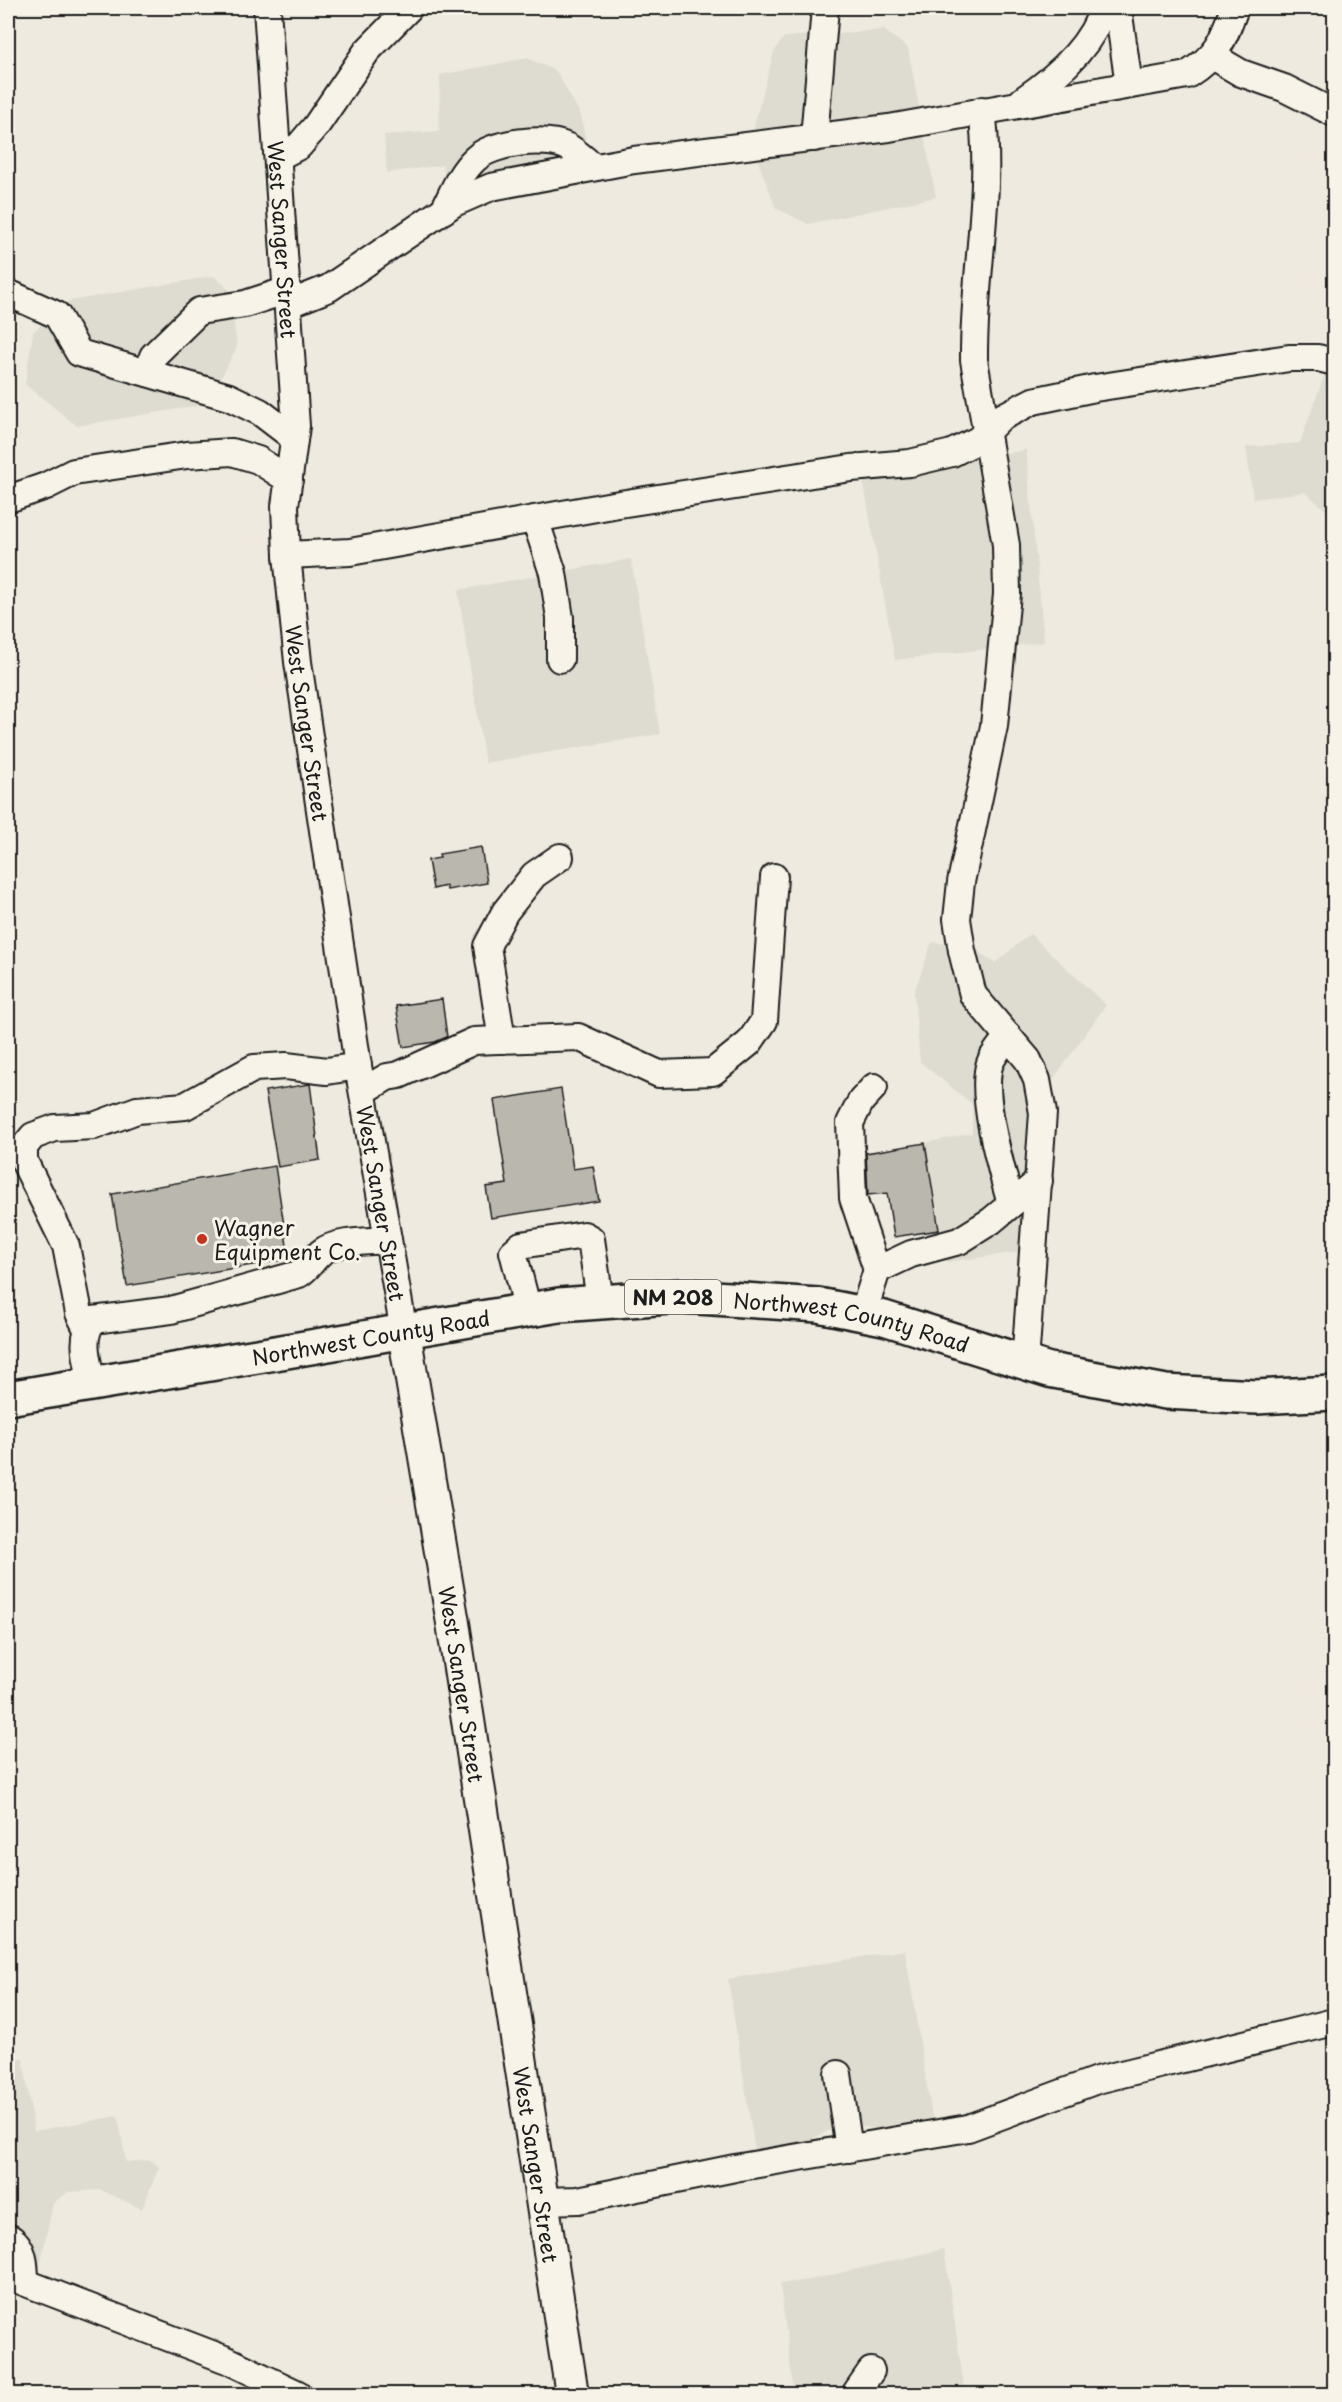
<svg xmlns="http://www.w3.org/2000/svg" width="1342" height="2402" font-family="'Playpen Sans',sans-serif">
<rect width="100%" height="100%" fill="#eeeae0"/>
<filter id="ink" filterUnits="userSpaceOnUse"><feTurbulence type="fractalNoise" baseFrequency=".0167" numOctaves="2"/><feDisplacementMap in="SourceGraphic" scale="12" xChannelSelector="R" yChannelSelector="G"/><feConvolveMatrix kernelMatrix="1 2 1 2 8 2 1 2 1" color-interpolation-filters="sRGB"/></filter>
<g filter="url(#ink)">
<!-- built -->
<path fill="#dedbd1" d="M884,30L908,48L936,197L808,224L776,208L759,164L754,126L774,52L784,37Z
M527,58L556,71L581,115L587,150L445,190L443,165L387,173L384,135L439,131L440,75Z
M214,276L230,291L237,347L207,404L77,426L25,384L33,332L69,301Z
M1333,351L1334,517L1305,492L1253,499L1246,447L1300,443Z
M1026,450L1044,642L895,660L863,479Z
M631,559L660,734L485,763L458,590Z
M1030,934L1106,1005L1052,1081L1049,1248L947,1262L939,1230L925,1143L972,1133V1104L920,1062L914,993L932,942L971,947L995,963Z
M905,1950L933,2123L882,2131L860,2125L845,2127L827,2131L805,2143L755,2151L728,1979Z
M23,2058L34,2131L118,2116L126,2162L151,2160L159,2167L142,2209L101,2190L68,2192L53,2203L38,2276L8,2270V2061Z
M944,2249L965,2394H794L780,2284L814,2279Z"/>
<!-- building -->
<path fill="#bab7af" stroke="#1c1c1c" stroke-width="1.5" d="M481,847L487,883L447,890L446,886L433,889L428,860L440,858L439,854Z
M442,999L447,1037L435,1042L403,1047L396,1006Z
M310,1084L320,1160L278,1167L265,1091Z
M561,1089L573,1169L593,1166L599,1201L491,1218L486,1187L507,1184L494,1100Z
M925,1143L939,1230L894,1237L887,1193L868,1195L866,1153Z
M275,1166L289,1259L127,1286L112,1194Z"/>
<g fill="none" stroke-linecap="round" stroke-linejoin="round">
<!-- minor casing -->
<g stroke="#1c1c1c" stroke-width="30">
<g id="minor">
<path id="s1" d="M267,8L296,426L285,506L287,555L298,662L358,1066L404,1332"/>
<path d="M1118,8L1129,85"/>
<path d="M1212,56L1241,73L1284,88L1334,113"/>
<path d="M1023,100C1055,78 1092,47 1103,8"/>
<path d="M982,110C993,194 973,277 974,360L1006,545L1007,594L994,726L961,882L957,919L962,951L973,995L1028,1060L1037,1080L1043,1113L1025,1363"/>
<path d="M814,138L825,8"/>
<path d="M278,157L299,146L316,126L367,51L409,8"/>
<path d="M444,210C453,192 460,173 475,159C493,142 546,136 568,147C577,152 586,161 594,167"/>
<path d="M8,293L57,315L79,353L229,397L260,412L294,438"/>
<path d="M289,304L329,288L454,203L491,187L634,160L889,128L1187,75C1218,55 1223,41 1235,8"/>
<path d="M148,373L153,356L199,311L245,304L288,290"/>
<path d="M8,499L46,486L74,472L187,455L232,452L258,460L289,480"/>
<path d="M535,519L553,573L560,618V659"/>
<path d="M287,555L350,552L613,505L851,468L910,463L952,453L978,440L1000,418L1033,401L1095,388L1289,358H1318L1334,362"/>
<path d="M1008,1036C1003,1044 994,1053 990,1063C979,1094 1002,1172 1011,1204"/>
<path d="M502,1040L487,946L505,912L534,875L560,857"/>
<path d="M874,1087L861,1101L850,1123L853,1198L877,1270"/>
<path d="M363,1091L387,1077L399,1075L474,1041L578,1037L659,1074L713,1072L749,1043L764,1021L774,877"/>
<path d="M528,1310L513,1252L521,1245L584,1235L591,1239L600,1301"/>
<path d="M863,1314L877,1270L911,1254L959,1241L991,1221L1039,1181"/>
<path d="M87,1329L79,1313L66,1246L24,1161V1147L33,1136L55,1128L94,1126L137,1110L185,1106L254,1068L286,1066L327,1071L358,1066"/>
<path d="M92,1383C88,1362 79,1339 93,1320L171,1310L299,1274C309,1268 314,1257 323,1251C339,1240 369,1242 388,1240"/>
<path d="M838,2074L849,2149"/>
<path d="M542,2201L578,2200L735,2168L968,2128L1097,2080L1334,2022"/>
<path d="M8,2237C24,2245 25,2265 25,2282"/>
<path d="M8,2276L227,2360L298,2394"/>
<path d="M855,2394L871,2371"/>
</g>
</g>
<!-- major casing -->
<g stroke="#1c1c1c" stroke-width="36">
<g id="major">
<path id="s2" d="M404,1332L453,1623L572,2394"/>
</g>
</g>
<!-- highway casing -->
<g stroke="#1c1c1c" stroke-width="38">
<g id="highway">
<path id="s3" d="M8,1398L559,1305L684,1296L818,1305L884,1318L1049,1370L1166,1392L1256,1397L1334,1393"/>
</g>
</g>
<!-- minor -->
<use href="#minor" stroke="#f7f3e8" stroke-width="26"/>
<!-- major -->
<use href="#major" stroke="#f7f3e8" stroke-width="32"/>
<!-- highway -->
<use href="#highway" stroke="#f7f3e8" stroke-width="33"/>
</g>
</g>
<!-- markers -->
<circle fill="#c8321e" stroke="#f7f3e8" stroke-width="2" cx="202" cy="1239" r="6"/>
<g text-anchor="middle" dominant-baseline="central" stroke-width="6" stroke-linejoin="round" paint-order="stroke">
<!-- shield labels -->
<rect fill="#f7f3e8" stroke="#5e5c59" stroke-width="1.5" x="625" y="1280" width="96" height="34" rx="4.5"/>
<g font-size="20" font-weight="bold" fill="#1c1c1c">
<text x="673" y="1297">NM 208</text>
</g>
<!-- street labels -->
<g font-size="21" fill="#1c1c1c" stroke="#f7f3e8">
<text stroke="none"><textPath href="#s1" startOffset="232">West Sanger Street</textPath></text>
<text stroke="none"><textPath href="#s1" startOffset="718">West Sanger Street</textPath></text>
<text stroke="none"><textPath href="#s1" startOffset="1204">West Sanger Street</textPath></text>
<text stroke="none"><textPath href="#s3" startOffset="854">Northwest County Road</textPath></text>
<text stroke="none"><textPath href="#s3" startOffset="368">Northwest County Road</textPath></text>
<text stroke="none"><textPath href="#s2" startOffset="357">West Sanger Street</textPath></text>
<text stroke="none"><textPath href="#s2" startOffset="843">West Sanger Street</textPath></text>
</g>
<!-- poi labels -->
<g font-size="21" fill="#1c1c1c" stroke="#f7f3e8" text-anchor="start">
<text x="214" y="1227">Wagner<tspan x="214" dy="24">Equipment Co.</tspan></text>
</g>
</g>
<!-- margin -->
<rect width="1342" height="2402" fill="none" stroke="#f7f3e8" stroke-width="30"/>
<rect x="15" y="15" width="1312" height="2372" fill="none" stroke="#1c1c1c" stroke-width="2" filter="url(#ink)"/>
</svg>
